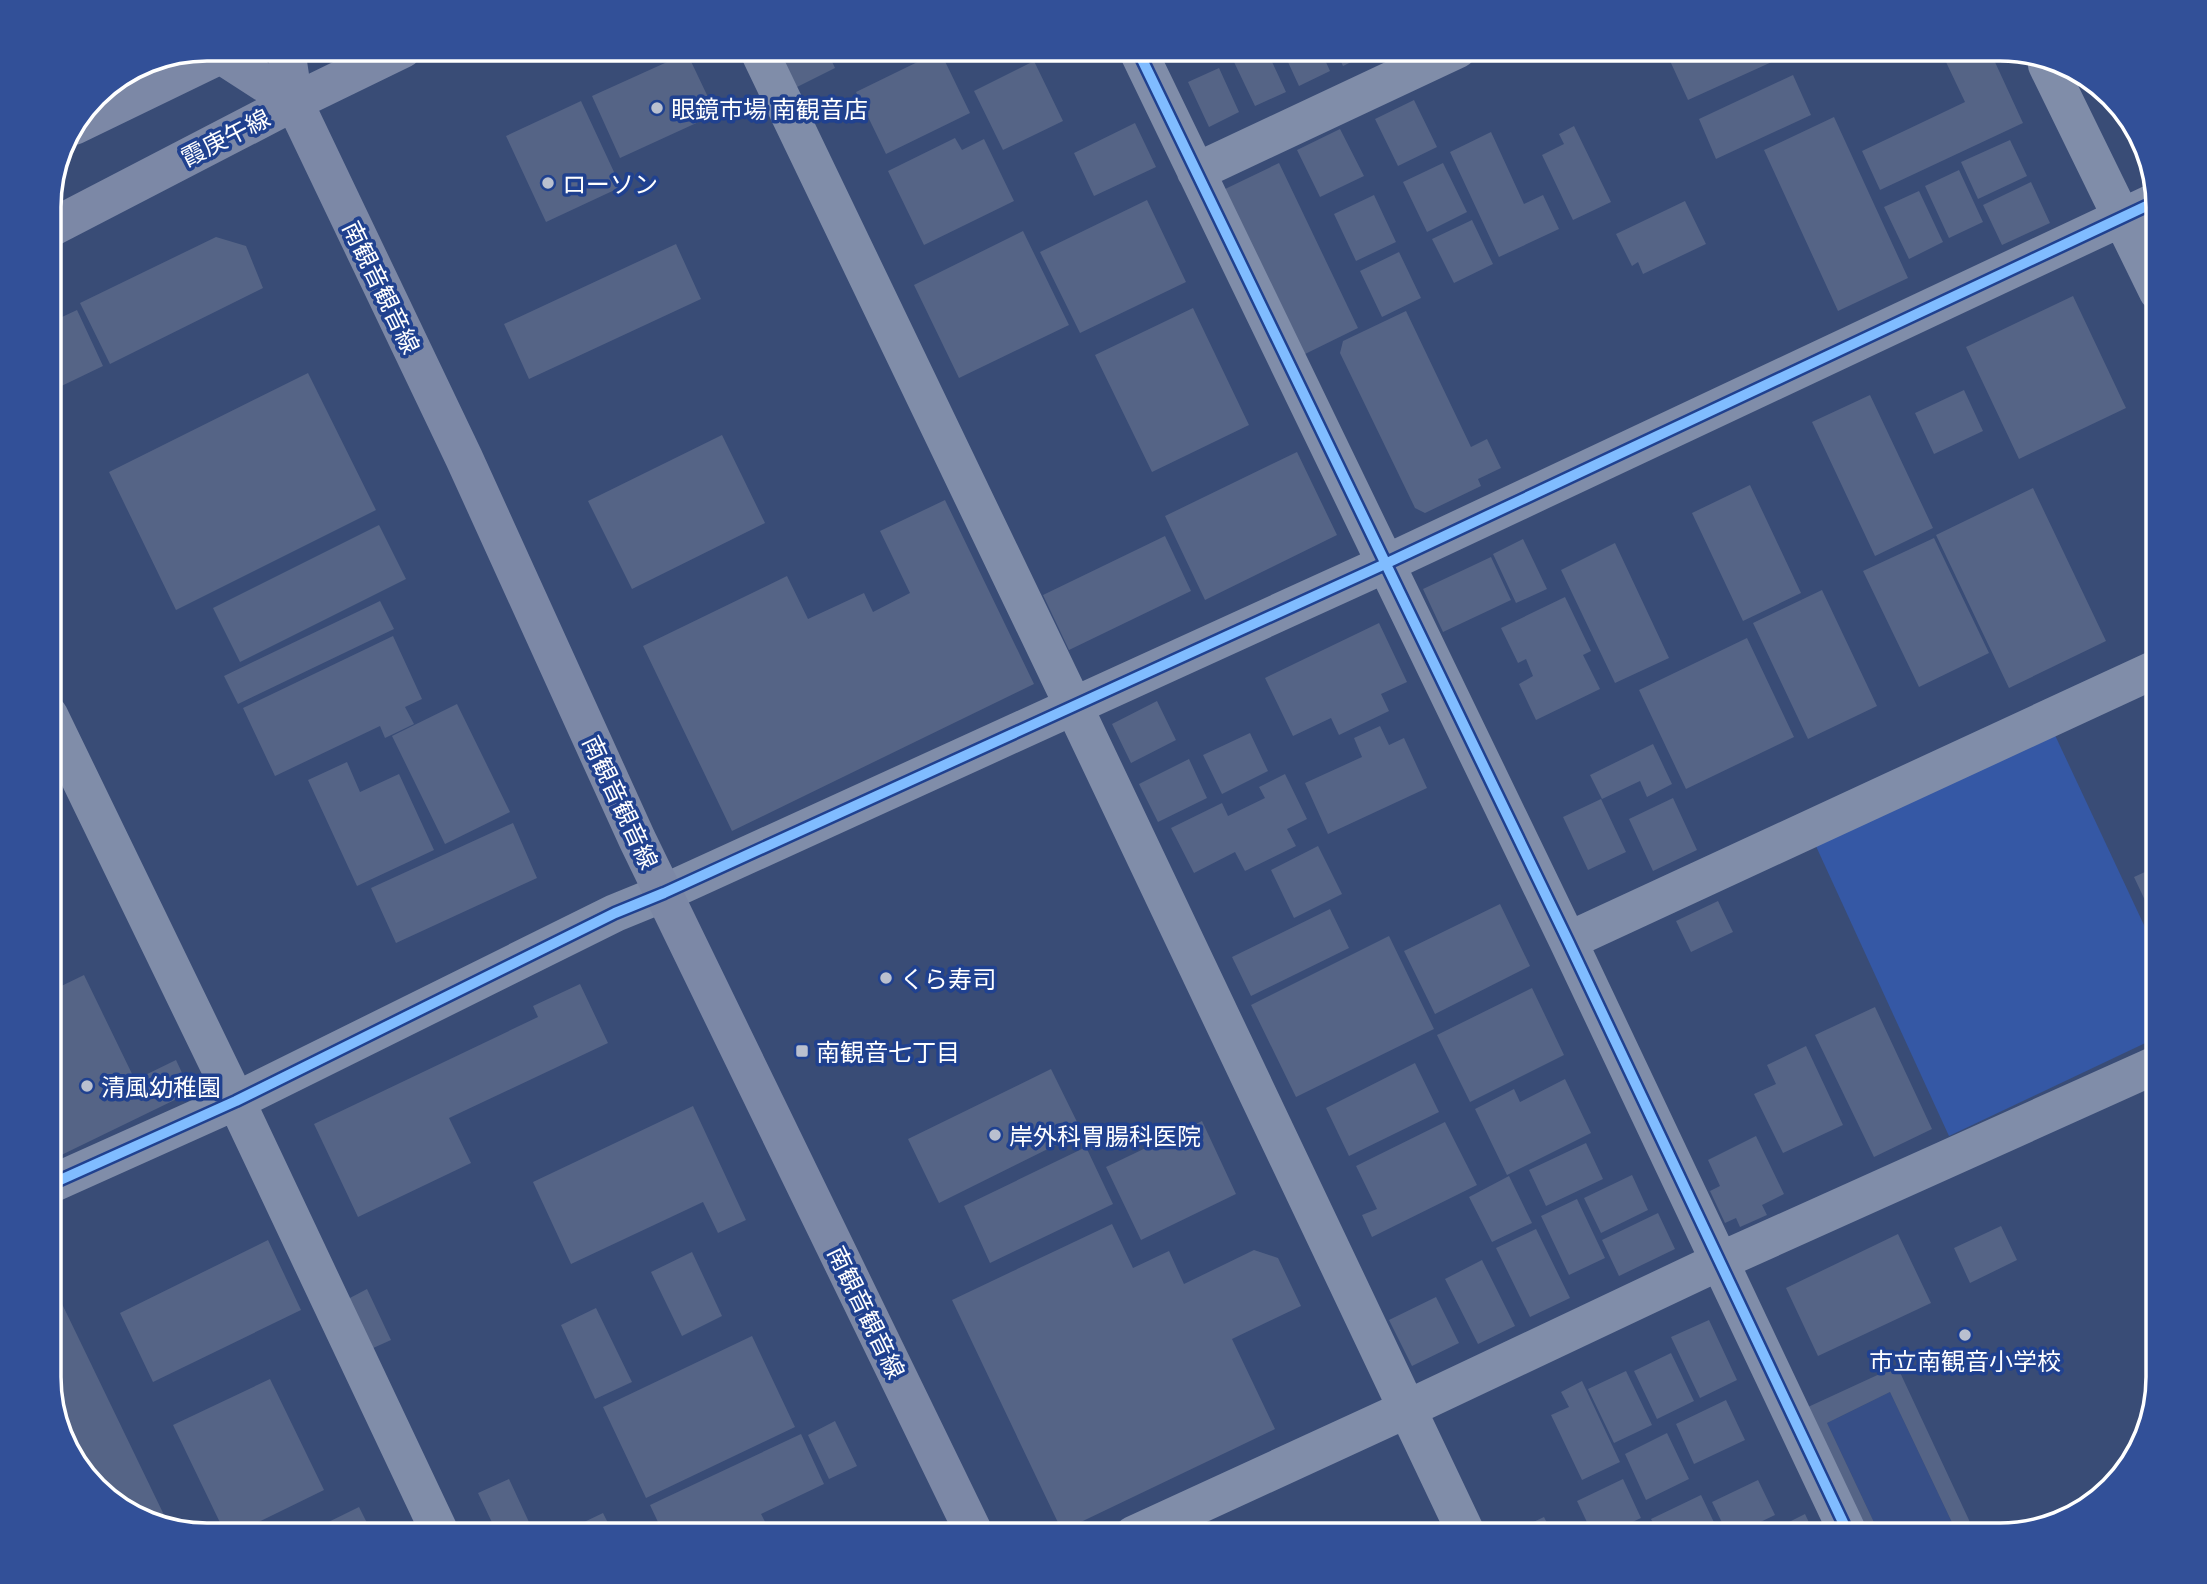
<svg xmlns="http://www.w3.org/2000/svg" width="2207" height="1584" font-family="Manrope,'Noto Sans JP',sans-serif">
<rect width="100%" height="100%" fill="#394c76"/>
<!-- green -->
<path fill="#3558a5" d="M2053,731L2158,955V1037L1949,1136L1815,844Z"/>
<!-- water -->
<path fill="#374f87" d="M1890,1392L1958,1535H1880L1827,1423Z"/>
<!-- building -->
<path fill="#556486" d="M775,49H826L835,68L793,89Z
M1262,49H1266L1286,92L1255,106L1234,62Z
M1282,49H1320L1330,71L1299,86Z
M1335,49H1373L1374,51L1343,66Z
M1784,49L1787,55L1688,100L1665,50Z
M1974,49H1989L2023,123L1880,190L1862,151L1965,102L1946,62Z
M940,51L970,113L886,154L856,92Z
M687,53L716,114L620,158L592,96Z
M1034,61L1063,121L1003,150L974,91Z
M1219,68L1239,112L1209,127L1188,82Z
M1793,75L1811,115L1716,159L1699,119Z
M1414,100L1437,147L1398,166L1375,119Z
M581,101L621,187L546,222L506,136Z
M1834,117L1908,278L1838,311L1764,150Z
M1135,123L1156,167L1094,196L1074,153Z
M1574,126L1611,202L1573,220L1542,155L1564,144L1559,134Z
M1340,129L1364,176L1320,197L1297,150Z
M1491,132L1524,204L1543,195L1559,229L1499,257L1450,152Z
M955,138L962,150L984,139L1014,201L924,245L888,171Z
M2010,140L2027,176L1978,199L1961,162Z
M1279,163L1358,328L1303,355L1223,190Z
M1443,163L1467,212L1427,232L1403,182Z
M1959,170L1983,222L1949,238L1925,186Z
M2031,182L2050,223L2002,245L1983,205Z
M1919,191L1943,242L1909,259L1884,207Z
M1374,195L1396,242L1356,261L1334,214Z
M1147,200L1186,282L1080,333L1040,252Z
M1685,201L1706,244L1643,274L1638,262L1632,266L1616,234Z
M1472,220L1493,264L1454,283L1432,239Z
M1023,231L1069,325L959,378L914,285Z
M216,237L246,246L263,288L110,364L80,303Z
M676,244L701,299L529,379L504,324Z
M1399,252L1421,298L1382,317L1360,271Z
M2073,296L2126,408L2019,459L1966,347Z
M1193,308L1249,425L1152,472L1095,355Z
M77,310L103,366L49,392V323Z
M1406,311L1471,447L1487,439L1501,468L1478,479L1481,486L1425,513L1415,508L1340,353L1343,341Z
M308,373L376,510L176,610L109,472Z
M1964,390L1983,431L1934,454L1915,413Z
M1870,395L1933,528L1875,556L1812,422Z
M722,435L765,523L632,589L588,501Z
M1297,452L1337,535L1205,600L1165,516Z
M1750,485L1801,593L1743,621L1692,513Z
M2033,488L2106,641L2009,688L1936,535Z
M945,500L1034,684L732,831L643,646L787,576L808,619L864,593L873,612L910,593L880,531Z
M379,525L406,579L240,662L213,608Z
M1165,536L1191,591L1069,650L1043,595Z
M1934,538L1989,653L1919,687L1863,571Z
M1523,539L1547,589L1516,603L1493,554Z
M1615,543L1669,658L1615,683L1561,570Z
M1491,557L1511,600L1443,632L1423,589Z
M1822,590L1877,706L1808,739L1753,623Z
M1565,597L1591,651L1583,655L1600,689L1536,720L1519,684L1533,676L1526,659L1518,663L1501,628Z
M380,601L394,629L238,704L224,676Z
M1379,623L1407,682L1381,694L1389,711L1339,735L1331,718L1293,736L1265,678Z
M393,636L422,699L405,707L414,724L385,738L380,726L275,776L243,708Z
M1747,638L1794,737L1686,789L1639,690Z
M1157,701L1176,740L1131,763L1112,724Z
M457,704L510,812L445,844L392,736Z
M1380,726L1389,745L1404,738L1427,788L1328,834L1305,783L1362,757L1354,738Z
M1250,733L1268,771L1222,794L1203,755Z
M1653,744L1672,784L1647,797L1640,781L1602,799L1590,775Z
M1189,759L1207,798L1158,822L1139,784Z
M347,762L360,792L399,774L434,850L357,886L308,780Z
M1285,774L1307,819L1287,829L1296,846L1245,871L1235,852L1194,873L1171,828L1222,803L1228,816L1265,798L1259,787Z
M1673,798L1697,850L1653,871L1629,819Z
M1601,799L1626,852L1588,870L1563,817Z
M513,823L537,878L396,943L371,888Z
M1318,846L1342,894L1294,918L1271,870Z
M2158,866V928L2134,877Z
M1718,901L1733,932L1691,952L1676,921Z
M1500,904L1530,966L1435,1014L1404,951Z
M1330,909L1349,948L1251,996L1232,957Z
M1389,936L1434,1029L1296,1097L1251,1005Z
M84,975L135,1080L176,1060L191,1092L49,1161V992Z
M580,984L608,1043L449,1118L471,1163L358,1217L314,1124L538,1017L533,1006Z
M1532,988L1564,1055L1470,1102L1437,1035Z
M1875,1007L1932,1129L1874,1157L1815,1035Z
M1806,1046L1843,1125L1783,1153L1754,1094L1776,1084L1767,1065Z
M1415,1063L1439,1112L1349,1156L1326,1108Z
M1051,1069L1082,1132L939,1203L908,1139Z
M1565,1079L1591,1133L1507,1175L1475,1109L1514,1089L1520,1102Z
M693,1106L746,1220L718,1233L703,1202L571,1264L533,1182Z
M1202,1121L1236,1194L1141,1240L1106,1167Z
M1445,1122L1477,1185L1372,1237L1362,1215L1377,1209L1356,1166Z
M1756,1136L1784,1194L1762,1205L1767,1215L1740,1227L1736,1218L1725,1223L1710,1191L1720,1186L1708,1160Z
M1586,1143L1603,1179L1546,1206L1529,1170Z
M1086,1147L1113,1204L990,1263L964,1206Z
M1632,1175L1648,1210L1601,1233L1584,1198Z
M1509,1176L1532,1223L1492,1242L1469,1197Z
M1577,1199L1605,1258L1569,1275L1541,1216Z
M1658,1213L1675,1249L1619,1276L1602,1240Z
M1112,1224L1133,1268L1169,1251L1184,1284L1254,1250L1278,1258L1301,1306L1232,1339L1275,1429L1062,1531L952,1300Z
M2001,1226L2017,1260L1970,1283L1954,1248Z
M1536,1229L1570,1298L1530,1317L1496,1248Z
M1898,1234L1931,1303L1818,1356L1786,1288Z
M268,1240L301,1310L153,1382L120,1313Z
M692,1252L722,1316L682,1336L651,1272Z
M1482,1260L1515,1326L1478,1344L1445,1279Z
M49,1277L165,1517L161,1519L111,1503L70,1455L49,1387Z
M367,1289L391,1340L371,1349L348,1299Z
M1436,1297L1459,1343L1412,1366L1389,1320Z
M596,1308L632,1382L595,1399L561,1325Z
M1709,1320L1737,1380L1700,1398L1671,1337Z
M752,1336L795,1427L646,1498L603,1407Z
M1671,1353L1694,1401L1657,1419L1634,1371Z
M1897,1366L1976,1535H1958L1890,1392L1827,1423L1880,1535H1868L1808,1407Z
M1626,1371L1652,1425L1614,1443L1588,1389Z
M270,1379L324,1490L232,1535H226L173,1425Z
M1582,1381L1620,1462L1582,1480L1551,1415L1569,1407L1561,1392Z
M1726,1400L1745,1440L1694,1464L1676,1424Z
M835,1421L857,1466L829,1479L808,1435Z
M1667,1433L1689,1479L1646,1500L1625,1454Z
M801,1434L824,1484L761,1514L772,1535H664L650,1505Z
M509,1479L535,1535H498L478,1493Z
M1623,1479L1641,1518L1605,1535H1593L1577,1501Z
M1758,1480L1775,1515L1733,1535H1728L1712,1502Z
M1701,1495L1720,1535H1659L1651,1519Z
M359,1507L373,1535H302Z
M603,1513L614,1535H557Z
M1805,1514L1815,1535H1763Z
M1544,1517L1553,1535H1506Z"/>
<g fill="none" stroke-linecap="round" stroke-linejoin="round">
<!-- street -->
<path stroke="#808da9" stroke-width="38" d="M758,49L1074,707L1467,1535
M1137,49L1568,941L1849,1535
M2047,65L2158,292
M1196,172L1458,49
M49,715L236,1101L441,1535
M1568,941L2158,668
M49,1185L236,1101L615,913L664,893L1385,564L2157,201
M1133,1535L1407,1409L1718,1262L2158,1064"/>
<!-- secondary -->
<path stroke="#7c88a6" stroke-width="38" d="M220,49L221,55L294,102
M286,49L294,102L464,458L637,839L975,1535
M74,126L233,49
M49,229L294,102L403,49"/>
<!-- cycleway casing -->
<g stroke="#20418f" stroke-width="15">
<path id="cycleway" d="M1137,49L1568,941L1849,1535
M49,1185L236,1101L615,913L664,893L1385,564L2157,201"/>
</g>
<!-- cycleway -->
<use href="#cycleway" stroke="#80bcff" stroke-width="10"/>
</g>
<!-- markers -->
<g fill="#bac0cf" stroke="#20418f" stroke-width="2.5">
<circle cx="657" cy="108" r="7"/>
<circle cx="548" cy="183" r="7"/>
<circle cx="886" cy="978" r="7"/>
<rect x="795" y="1044" width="14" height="14" rx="3.5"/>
<circle cx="87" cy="1086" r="7"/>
<circle cx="995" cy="1135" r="7"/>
<circle cx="1965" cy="1335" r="7"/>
</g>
<g text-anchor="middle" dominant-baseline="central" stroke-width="7" stroke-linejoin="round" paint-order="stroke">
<!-- poi labels -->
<g font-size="24" fill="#fff" stroke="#20418f" text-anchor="start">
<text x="671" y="108">眼鏡市場 南観音店</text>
<text x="562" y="183">ローソン</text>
<text x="900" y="978">くら寿司</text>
<text x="816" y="1051">南観音七丁目</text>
<text x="101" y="1086">清風幼稚園</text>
<text x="1009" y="1135">岸外科胃腸科医院</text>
<text x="1965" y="1360" text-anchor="middle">市立南観音小学校</text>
</g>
<!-- street labels -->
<g font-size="24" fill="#fff" stroke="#20418f">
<text transform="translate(225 137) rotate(-27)">霞庚午線</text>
<text transform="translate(382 287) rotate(64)">南観音観音線</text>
<text transform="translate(621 802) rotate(65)">南観音観音線</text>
<text transform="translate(867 1312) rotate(64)">南観音観音線</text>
</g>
</g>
<!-- crop -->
<path d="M0 0H2207V1584H0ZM207 61H2000A146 146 0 0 1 2146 207V1377A146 146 0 0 1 2000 1523H207A146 146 0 0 1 61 1377V207A146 146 0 0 1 207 61Z" fill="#325098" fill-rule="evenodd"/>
<path fill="none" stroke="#fff" stroke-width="3.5" d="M207 61H2000A146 146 0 0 1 2146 207V1377A146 146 0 0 1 2000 1523H207A146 146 0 0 1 61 1377V207A146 146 0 0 1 207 61Z"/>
</svg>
